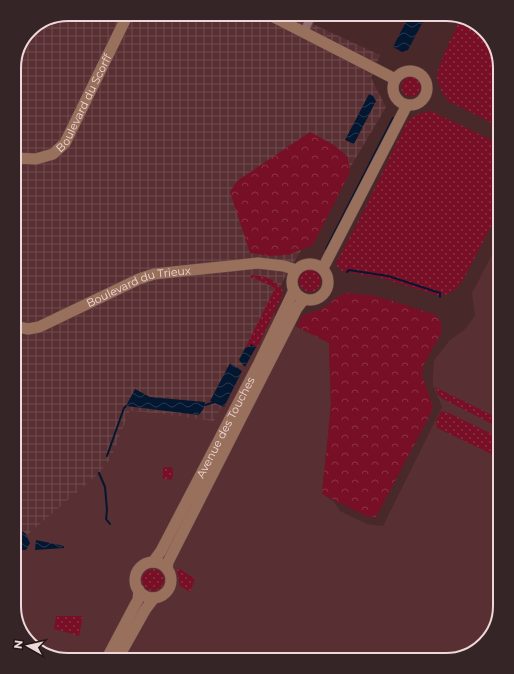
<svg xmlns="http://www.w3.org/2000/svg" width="514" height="674" font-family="Montserrat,sans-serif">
<defs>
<pattern id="industrial-grid" width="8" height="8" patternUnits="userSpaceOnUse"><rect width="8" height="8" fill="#582f32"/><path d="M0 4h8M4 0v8" fill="none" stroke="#704c4f"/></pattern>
<pattern id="grass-dots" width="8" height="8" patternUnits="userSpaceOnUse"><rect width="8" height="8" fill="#771026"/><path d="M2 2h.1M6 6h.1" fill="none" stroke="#8b3245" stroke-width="1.8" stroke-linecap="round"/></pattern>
<pattern id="forest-crowns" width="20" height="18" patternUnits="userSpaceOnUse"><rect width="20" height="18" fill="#771026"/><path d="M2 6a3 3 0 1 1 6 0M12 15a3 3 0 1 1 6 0" fill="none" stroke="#8b3245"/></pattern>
<pattern id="water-waves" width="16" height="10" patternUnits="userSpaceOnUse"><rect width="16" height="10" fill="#041730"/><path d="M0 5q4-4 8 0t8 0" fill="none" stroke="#29384d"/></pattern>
</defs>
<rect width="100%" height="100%" fill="#49282a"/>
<!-- built -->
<path fill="#582f32" d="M500,239V606L493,633L476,651L446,660H65L41,653L23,636L14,606V539L111,458L130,411L162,414L268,312L329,343L331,405L322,493L335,503L340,511L367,524L383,526L442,407L433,386V373L434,360L450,340L464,330L475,316L472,293Z"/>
<!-- industrial -->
<path fill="url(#industrial-grid)" d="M68,14H307L304,20L380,55L371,78L386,107L284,279L214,421L162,414L130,411L111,458L99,473L20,541L14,539V64L32,28Z"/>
<!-- grass -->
<path fill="url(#grass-dots)" d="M461,18L473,21L491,38L500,68V127L448,101C444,97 437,83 437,76C437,67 456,28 461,18Z
M401 87a10 10 0 1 1 20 0a10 10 0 1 1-20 0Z
M431,111L500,144V209L463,280C455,291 450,296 436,295L381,278L342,271L337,266V261L362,214L408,120L420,113Z
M299 281a11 11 0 1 1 22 0a11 11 0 1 1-22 0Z
M251,275C266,276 274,278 283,291L282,297L257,348L256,347L245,348L275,288L256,279L251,278Z
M435,387L500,419V428L443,399L438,395Z
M441,411L449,413L500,438V458L437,428L436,421Z
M165,467H172C173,472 174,476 171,480L162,478L163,469Z
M178,568L195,579L190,592L180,586L177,570Z
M142 580a11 11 0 1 1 22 0a11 11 0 1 1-22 0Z
M56,616H83L79,636L54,629Z"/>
<!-- forest -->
<path fill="url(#forest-crowns)" d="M310,132L334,145L348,157L350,172L313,245L288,255L270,256L250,253L230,192L237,181Z
M346,293L369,295L390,300L436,315L441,322L442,332L424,364L422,375L433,407L430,415L376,517H368L322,494L331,405L329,343L297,327L302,316L324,308L336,298Z"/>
<!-- water -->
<path fill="url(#water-waves)" d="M410,14H427L408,50L402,52L393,47Z
M369,94L373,96L376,101L354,144L345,140Z
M251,344L256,347L245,367L239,360L245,348L249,347Z
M230,363L242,371L224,407L210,401Z
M135,389L150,397L205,402L204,408L199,415L126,406Z
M14,526L25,533L30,543L26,550H19L14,547Z
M36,540L64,546V548L35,550Z"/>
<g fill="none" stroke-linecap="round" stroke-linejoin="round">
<!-- stream -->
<path stroke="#041730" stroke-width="2" d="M326,249L393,118
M347,272L349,270L388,276L440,293V297
M205,405L215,402
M107,456L124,408L126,406
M99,473L105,487L107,510L106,519L110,524"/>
<!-- street casing -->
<g stroke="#64474a" stroke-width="10">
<path id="street" d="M304,32L312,14"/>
</g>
<!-- secondary casing -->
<g stroke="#64474a" stroke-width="12">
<g id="secondary">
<path d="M268,14L395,79"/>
<circle cx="410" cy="88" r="17"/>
<path id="s1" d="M14,158L36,159L53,154L65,143L128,14"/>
<circle cx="310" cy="282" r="18"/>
<path d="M323,268L407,105"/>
<path id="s2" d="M14,326L28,329L39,327L139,279L154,274L258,263L284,266L296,270"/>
<path id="s3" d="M153,562L161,551L259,363L288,303L294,290"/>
<circle cx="153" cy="580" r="18"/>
<path d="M167,569L168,562L297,308L304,299"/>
<path d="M106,660L135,605L138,600L139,590"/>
<path d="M117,660L145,610L154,598"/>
</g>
</g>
<!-- street -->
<use href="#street" stroke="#926b6d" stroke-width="8"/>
<!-- secondary -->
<use href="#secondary" stroke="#99705c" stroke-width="11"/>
</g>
<g text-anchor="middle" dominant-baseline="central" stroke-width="3.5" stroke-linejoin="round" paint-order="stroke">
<!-- street labels -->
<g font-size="11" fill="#eed7d8" stroke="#251617">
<text stroke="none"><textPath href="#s1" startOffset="100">Boulevard du Scorff</textPath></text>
<text stroke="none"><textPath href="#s2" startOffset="134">Boulevard du Trieux</textPath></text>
<text stroke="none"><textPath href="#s3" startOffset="153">Avenue des Touches</textPath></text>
</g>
</g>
<!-- crop -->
<path d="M0 0H514V674H0ZM68 21H446A47 47 0 0 1 493 68V606A47 47 0 0 1 446 653H68A47 47 0 0 1 21 606V68A47 47 0 0 1 68 21Z" fill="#352526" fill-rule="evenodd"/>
<path fill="none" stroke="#eed7d8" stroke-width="2" d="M68 21H446A47 47 0 0 1 493 68V606A47 47 0 0 1 446 653H68A47 47 0 0 1 21 606V68A47 47 0 0 1 68 21Z"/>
<!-- north arrow -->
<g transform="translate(28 646) rotate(278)" stroke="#251617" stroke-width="3" paint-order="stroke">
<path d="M0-3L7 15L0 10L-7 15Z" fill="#eed7d8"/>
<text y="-6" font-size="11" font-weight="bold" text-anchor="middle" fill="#eed7d8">N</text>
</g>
</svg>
